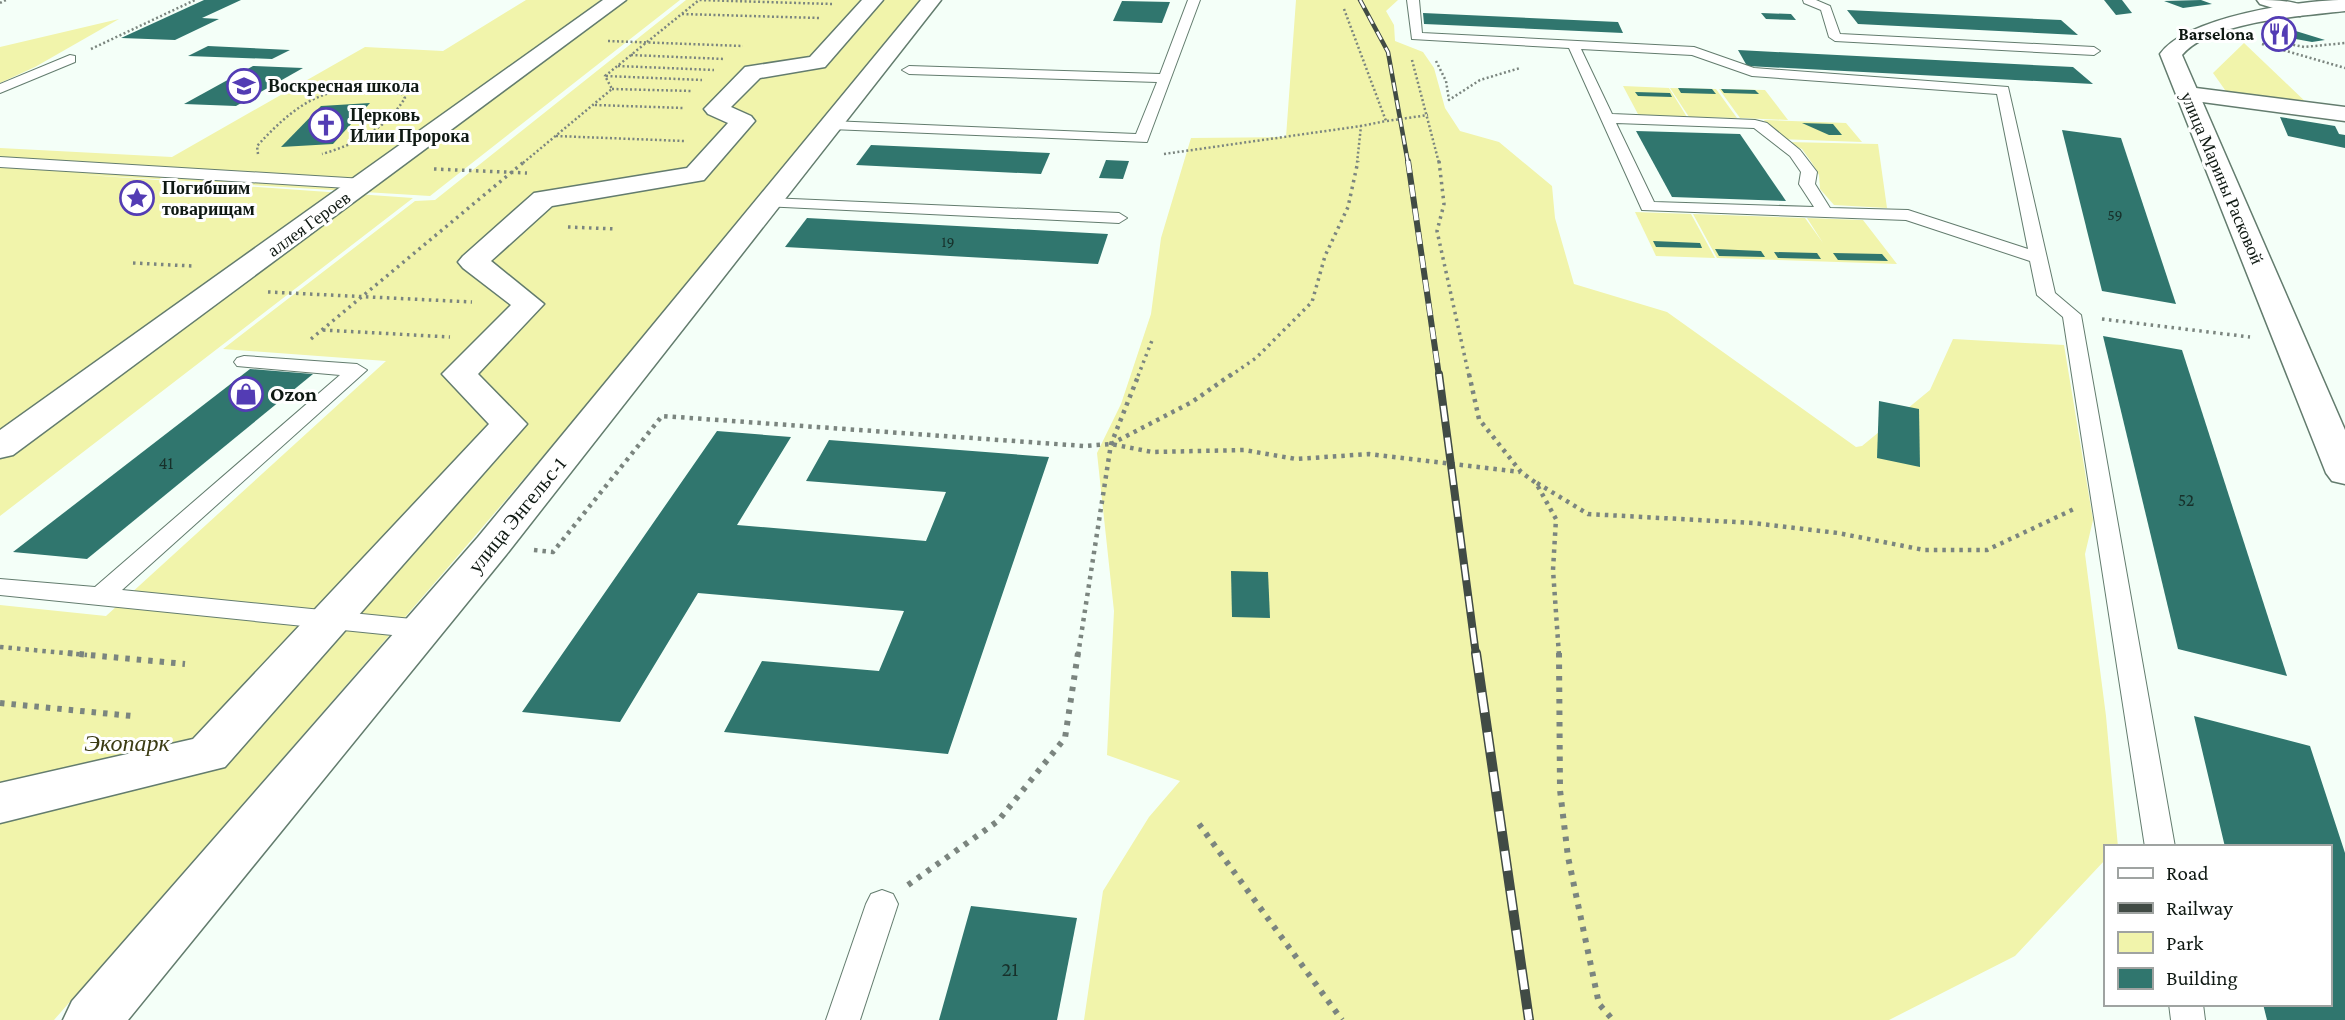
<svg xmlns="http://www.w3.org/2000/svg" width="2345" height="1020" font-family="'Crimson Pro',serif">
	<rect width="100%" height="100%" fill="#f4fff8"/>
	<g fill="#f1f4ab">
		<polygon points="526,0 680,0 430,196 73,174 413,198 0,516 0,148 172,157 365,47 443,51"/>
		<path d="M 686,0 L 920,0 C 642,349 348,684 54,1020 L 0,1020 L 0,605 L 106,616 L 386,361 L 223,349 L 415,201 L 435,200 Z"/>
		<polygon points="1296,0 1398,0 1386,11 1394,25 1395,41 1423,52 1434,68 1445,108 1460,131 1499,142 1552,186 1555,218 1574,284 1667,312 1856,447 1862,446 1930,390 1953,339 2064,345 2093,520 2085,554 2106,716 2118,847 2105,847 2105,860 2015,956 1889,1020 1084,1020 1103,891 1149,817 1180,781 1107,755 1114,611 1097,453 1121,404 1151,314 1161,238 1191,138 1286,137"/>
		<polygon points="119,19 35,67 0,83 0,47"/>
		<polygon points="2244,43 2311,107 2230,97 2213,73"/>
		<polygon points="1623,86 1669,88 1687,117 1639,116"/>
		<polygon points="1670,88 1716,89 1737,118 1689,117"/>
		<polygon points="1719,89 1765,90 1788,120 1740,118"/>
		<polygon points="1764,120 1846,123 1862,142 1777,139"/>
		<polygon points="1786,142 1878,144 1887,208 1834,205 1820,189 1819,175 1812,163 1802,149"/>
		<polygon points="1635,212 1691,214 1715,258 1656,256"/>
		<polygon points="1693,214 1805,218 1823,243 1807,218 1863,220 1897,264 1717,258"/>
	</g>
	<g fill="#30766e">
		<polygon points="204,0 241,0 202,18 219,19 175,40 121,38"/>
		<polygon points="2104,0 2122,0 2132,13 2116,15"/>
		<polygon points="2201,0 2212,4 2183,8 2164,1"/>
		<polygon points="1122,1 1170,2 1162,23 1113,21"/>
		<polygon points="1847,10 2061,20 2078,35 1858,24"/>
		<polygon points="1423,13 1618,22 1623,33 1424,24"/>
		<polygon points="1761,13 1791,14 1796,20 1766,19"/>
		<polygon points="2286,28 2325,40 2312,42 2262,33"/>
		<polygon points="208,46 250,48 290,50 272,59 188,56"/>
		<polygon points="1738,50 2073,67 2093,84 1747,66"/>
		<polygon points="253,66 303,68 236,106 184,104"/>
		<polygon points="1678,88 1712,89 1716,94 1681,93"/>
		<polygon points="1721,89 1755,90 1759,94 1724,93"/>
		<polygon points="1635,92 1670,93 1672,97 1638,96"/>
		<polygon points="370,103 333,144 281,147 321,106"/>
		<polygon points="2280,117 2335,126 2339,134 2345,135 2345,148 2288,136"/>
		<polygon points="1802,123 1833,124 1842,135 1829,135"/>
		<polygon points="2062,130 2121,138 2176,304 2102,291"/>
		<polygon points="1636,131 1740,134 1786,201 1672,197"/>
		<polygon points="871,145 1050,153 1041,174 856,165"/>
		<polygon points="1106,160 1129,161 1123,179 1099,178"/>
		<polygon points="807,218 1108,234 1098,264 785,247"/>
		<polygon points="1653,241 1700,243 1702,248 1656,247"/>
		<polygon points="1715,249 1761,251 1765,257 1719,256"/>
		<polygon points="1774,252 1817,253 1821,259 1778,258"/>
		<polygon points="1833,253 1882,254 1888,261 1838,260"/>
		<polygon points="2103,336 2182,350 2287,676 2178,649"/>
		<polygon points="250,369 313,374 87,559 13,552"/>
		<polygon points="1879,401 1919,409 1920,467 1877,458"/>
		<polygon points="717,431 791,437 737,525 926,541 946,492 806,481 829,440 1049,457 948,754 724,732 762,661 879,671 904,611 698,593 620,722 522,712"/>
		<polygon points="1231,571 1268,572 1270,618 1232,617"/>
		<polygon points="2194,716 2310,746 2345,853 2345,1020 2267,1020 2263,1004 2329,1004 2329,847 2225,847"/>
		<polygon points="971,906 1077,918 1057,1020 939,1020"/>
	</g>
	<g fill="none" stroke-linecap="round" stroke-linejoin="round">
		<g stroke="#637c6e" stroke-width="2">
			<g id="lane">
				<polygon points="1188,0 1200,0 1147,142 831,129 824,125 831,121 1136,134 1157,82 909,74 902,70 909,66 1160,74"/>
				<path d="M 1407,0 L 1419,0 L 1422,33 L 1694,47 L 1754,68 L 2008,87 L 2055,293 L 2081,315 L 2175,847 L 2145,847 L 2063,317 L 2037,295 L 2030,261 L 1906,220 L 1642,210 L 1569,48 L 1412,39 ZM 1581,49 L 1692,55 L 1752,76 L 1997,94 L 2028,249 L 1908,210 L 1830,208 L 1815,184 L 1817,172 L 1800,150 L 1767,123 L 1755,120 L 1612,114 ZM 1616,123 L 1754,128 L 1790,156 L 1801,172 L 1799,184 L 1814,207 L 1654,202 Z"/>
				<polygon points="1803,0 1816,0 1830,6 1840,34 2094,47 2100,51 2094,55 1835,41 1829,37 1821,10 1804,3"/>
				<polygon points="70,55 75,56 75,62 0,93 0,84"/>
				<polygon points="0,157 364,179 372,184 364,189 0,167"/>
				<polygon points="769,198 1119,213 1127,218 1119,223 763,206 763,200"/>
				<polygon points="244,356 357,364 367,370 122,590 422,620 431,623 435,629 431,635 422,638 0,595 0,579 95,587 340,375 237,366 234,362 237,358"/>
				<polygon points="882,890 893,894 898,904 860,1020 826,1020 866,904 871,894"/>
				<polygon points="2169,1004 2203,1004 2205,1020 2171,1020"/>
			</g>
		</g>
		<g stroke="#637c6e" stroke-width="3">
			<g id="street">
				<polygon points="603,0 626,0 13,455 0,458 0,430"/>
				<polygon points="862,0 883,0 825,67 760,78 731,107 751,116 755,121 704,180 552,206 491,261 544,304 478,374 527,424 225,767 0,823 0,783 193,739 489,424 442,374 511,305 463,268 458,262 463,256 534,193 687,168 728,123 708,114 704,109 745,67 810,57"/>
				<polygon points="921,0 941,0 506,555 128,1020 63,1020 72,1001 478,537"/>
				<path d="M 2257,0 C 2274,0 2298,0 2310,10 L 2300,16 L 2260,4 Z"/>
				<polygon points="2188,87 2345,107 2345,121 2180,99 2177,94"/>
			</g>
		</g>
		<g stroke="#637c6e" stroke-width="3">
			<path id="secondary" d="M 2345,0 L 2345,11 C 2303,16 2210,21 2182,55 L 2345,430 L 2345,484 L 2332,481 L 2326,473 L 2160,54 C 2186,17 2301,0 2345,0 Z"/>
		</g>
		<g stroke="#7b857f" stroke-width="2.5" stroke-dasharray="2 2.5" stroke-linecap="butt">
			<polyline points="0,3 6,0"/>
			<polyline points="1344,9 1386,121 1361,126 1357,163"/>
			<polyline points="682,14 819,18"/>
			<polyline points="608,41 743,46"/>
			<polyline points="2280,42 2304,47 2345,43"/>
			<polyline points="2262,44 2345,68"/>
			<polyline points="91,49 195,0"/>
			<polyline points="631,55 724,59"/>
			<polyline points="1412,60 1439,163"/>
			<polyline points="1436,61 1446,81 1449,100 1480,80 1520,68"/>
			<polyline points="618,66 714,70"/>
			<polyline points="606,76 702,80"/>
			<polyline points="612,89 692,91"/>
			<polyline points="595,105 684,108"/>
			<polyline points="1387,121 1428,115"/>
			<polyline points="556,136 684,141"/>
			<path d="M 258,154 L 257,146 C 303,96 333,80 402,94 L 405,98 C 386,129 356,144 322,154"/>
			<polyline points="1164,154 1361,126"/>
			<polyline points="523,163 612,89 605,76 699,0 832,4"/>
		</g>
		<g stroke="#7b857f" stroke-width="3.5" stroke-dasharray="2.5 4.5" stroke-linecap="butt">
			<polyline points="1439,161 1444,204 1437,231 1469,376"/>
			<polyline points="434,169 527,173"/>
			<polyline points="568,227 616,229"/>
			<polyline points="133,263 192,266"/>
			<polyline points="268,292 472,302"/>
			<polyline points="2102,319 2250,337"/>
			<polyline points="323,330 450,337"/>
			<polyline points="311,339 525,161"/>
			<polyline points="1138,376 1153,338"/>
			<polyline points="1230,376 1256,358 1312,302 1325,256 1348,207 1358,161"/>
		</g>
		<g stroke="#7b857f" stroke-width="4.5" stroke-dasharray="3.5 5" stroke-linecap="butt">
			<polyline points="1469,374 1479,419 1521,472 1536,483 1556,519 1553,570 1559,655"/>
			<polyline points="1111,444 1192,402 1232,374"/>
			<polyline points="1537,483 1588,514 1753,523 1838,533 1924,550 1987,550 2074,509"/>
			<polyline points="534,550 553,552 662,416 1084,446 1111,444 1152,452 1244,450 1296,459 1369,454 1520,472"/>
			<polyline points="0,647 87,655"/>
			<polyline points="1078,655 1111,444 1139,374"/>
		</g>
		<g stroke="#7b857f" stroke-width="6" stroke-dasharray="4.5 7" stroke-linecap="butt">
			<polyline points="68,653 185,664"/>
			<polyline points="1559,653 1560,790 1568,857 1599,1004 1613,1020"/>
			<polyline points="0,703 132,716"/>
			<polyline points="1199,824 1342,1020"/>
			<polyline points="908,885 998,821 1065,738 1078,653"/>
		</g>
		<use href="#lane" fill="#fff" fill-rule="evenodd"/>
		<use href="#street" fill="#fff" fill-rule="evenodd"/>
		<use href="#secondary" fill="#fff" fill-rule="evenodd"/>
		<g stroke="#414b45" stroke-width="4.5">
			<polyline id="rail-far3" points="1360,0 1388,52 1408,163"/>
		</g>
		<g stroke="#414b45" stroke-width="6">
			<polyline id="rail-far2" points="1408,161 1439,376"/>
		</g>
		<g stroke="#414b45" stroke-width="8">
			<polyline id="rail-far1" points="1439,374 1476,655"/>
		</g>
		<g stroke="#414b45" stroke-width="10">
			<polyline id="rail" points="1476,653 1529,1020"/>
		</g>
		<use href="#rail-far3" stroke="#fff" stroke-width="2.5" stroke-dasharray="9" stroke-linecap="butt"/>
		<use href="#rail-far2" stroke="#fff" stroke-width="4.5" stroke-dasharray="12" stroke-linecap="butt"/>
		<use href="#rail-far1" stroke="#fff" stroke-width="5" stroke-dasharray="16" stroke-linecap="butt"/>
		<use href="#rail" stroke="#fff" stroke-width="7" stroke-dasharray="20" stroke-linecap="butt"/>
	</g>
	<defs>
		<g id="restaurant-ring" transform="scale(1.75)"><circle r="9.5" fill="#fff" stroke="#533cb4" stroke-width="1.5"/><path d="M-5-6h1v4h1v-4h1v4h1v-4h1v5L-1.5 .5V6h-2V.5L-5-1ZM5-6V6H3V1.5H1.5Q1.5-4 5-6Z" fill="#533cb4"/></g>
		<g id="school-ring" transform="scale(1.75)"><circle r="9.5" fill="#fff" stroke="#533cb4" stroke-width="1.5"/><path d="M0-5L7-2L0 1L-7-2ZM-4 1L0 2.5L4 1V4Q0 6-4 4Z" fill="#533cb4"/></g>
		<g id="church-ring" transform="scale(1.75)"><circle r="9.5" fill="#fff" stroke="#533cb4" stroke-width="1.5"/><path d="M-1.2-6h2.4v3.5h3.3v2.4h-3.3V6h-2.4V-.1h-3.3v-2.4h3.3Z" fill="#533cb4"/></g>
		<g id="sight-ring" transform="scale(1.75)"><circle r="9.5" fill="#fff" stroke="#533cb4" stroke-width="1.5"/><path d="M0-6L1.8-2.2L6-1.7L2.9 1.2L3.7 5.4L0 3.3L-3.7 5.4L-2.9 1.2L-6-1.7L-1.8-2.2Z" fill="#533cb4"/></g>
		<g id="shop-ring" transform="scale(1.75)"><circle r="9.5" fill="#fff" stroke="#533cb4" stroke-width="1.5"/><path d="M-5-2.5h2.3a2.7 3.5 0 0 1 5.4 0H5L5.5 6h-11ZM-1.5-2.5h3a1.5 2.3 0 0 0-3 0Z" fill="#533cb4"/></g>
	</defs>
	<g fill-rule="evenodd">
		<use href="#restaurant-ring" x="2279" y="34"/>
		<use href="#school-ring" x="244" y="86"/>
		<use href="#church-ring" x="326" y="125"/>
		<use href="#sight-ring" x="137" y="198"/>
		<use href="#shop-ring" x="246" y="394"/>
	</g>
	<g text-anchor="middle" stroke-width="6" stroke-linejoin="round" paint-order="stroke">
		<g font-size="16" fill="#17302a">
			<text x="2115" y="220">59</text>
			<text x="948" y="247">19</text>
		</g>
		<g font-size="18" font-weight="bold" fill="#0f1913" stroke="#fff" text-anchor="start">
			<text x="2254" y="40" text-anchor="end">Barselona</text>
			<text x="268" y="92">Воскресная школа</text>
			<text x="350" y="121">Церковь<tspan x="350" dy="21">Илии Пророка</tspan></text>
			<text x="162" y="194">Погибшим<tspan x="162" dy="21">товарищам</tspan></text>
		</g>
		<g font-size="18" fill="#0f1913" stroke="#fff">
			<text transform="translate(2222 178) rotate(67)" y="6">улица Марины Расковой</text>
			<text transform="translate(309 224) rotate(-36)" y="6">аллея Героев</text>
		</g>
		<g font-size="18" fill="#17302a">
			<text x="166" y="469">41</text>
			<text x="2186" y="506">52</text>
		</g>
		<g font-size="21" font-weight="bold" fill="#0f1913" stroke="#fff" text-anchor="start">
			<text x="270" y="401">Ozon</text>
		</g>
		<g font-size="21" fill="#0f1913" stroke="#fff">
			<text transform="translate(517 515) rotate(-51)" y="7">улица Энгельс-1</text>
		</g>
		<g font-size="21" fill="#17302a">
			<text x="1010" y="976">21</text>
		</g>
		<g font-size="24" font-style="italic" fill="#3b3b13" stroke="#fff">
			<text x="127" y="751">Экопарк</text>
		</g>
	</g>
	<rect x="2104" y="845" width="228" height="161" fill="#ffffff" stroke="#9fa3a1" stroke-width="2"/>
	<rect x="2118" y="868" width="35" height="10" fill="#ffffff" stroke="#9fa3a1" stroke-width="2"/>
	<text x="2166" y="880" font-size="21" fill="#0f1913">Road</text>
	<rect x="2118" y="903" width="35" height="10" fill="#414b45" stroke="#9fa3a1" stroke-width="2"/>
	<text x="2166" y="915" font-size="21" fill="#0f1913">Railway</text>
	<rect x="2118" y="932" width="35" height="21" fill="#f1f4ab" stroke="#9fa3a1" stroke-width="2"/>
	<text x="2166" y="950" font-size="21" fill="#0f1913">Park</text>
	<rect x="2118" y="968" width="35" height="21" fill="#30766e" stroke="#9fa3a1" stroke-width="2"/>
	<text x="2166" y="985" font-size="21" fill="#0f1913">Building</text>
</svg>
